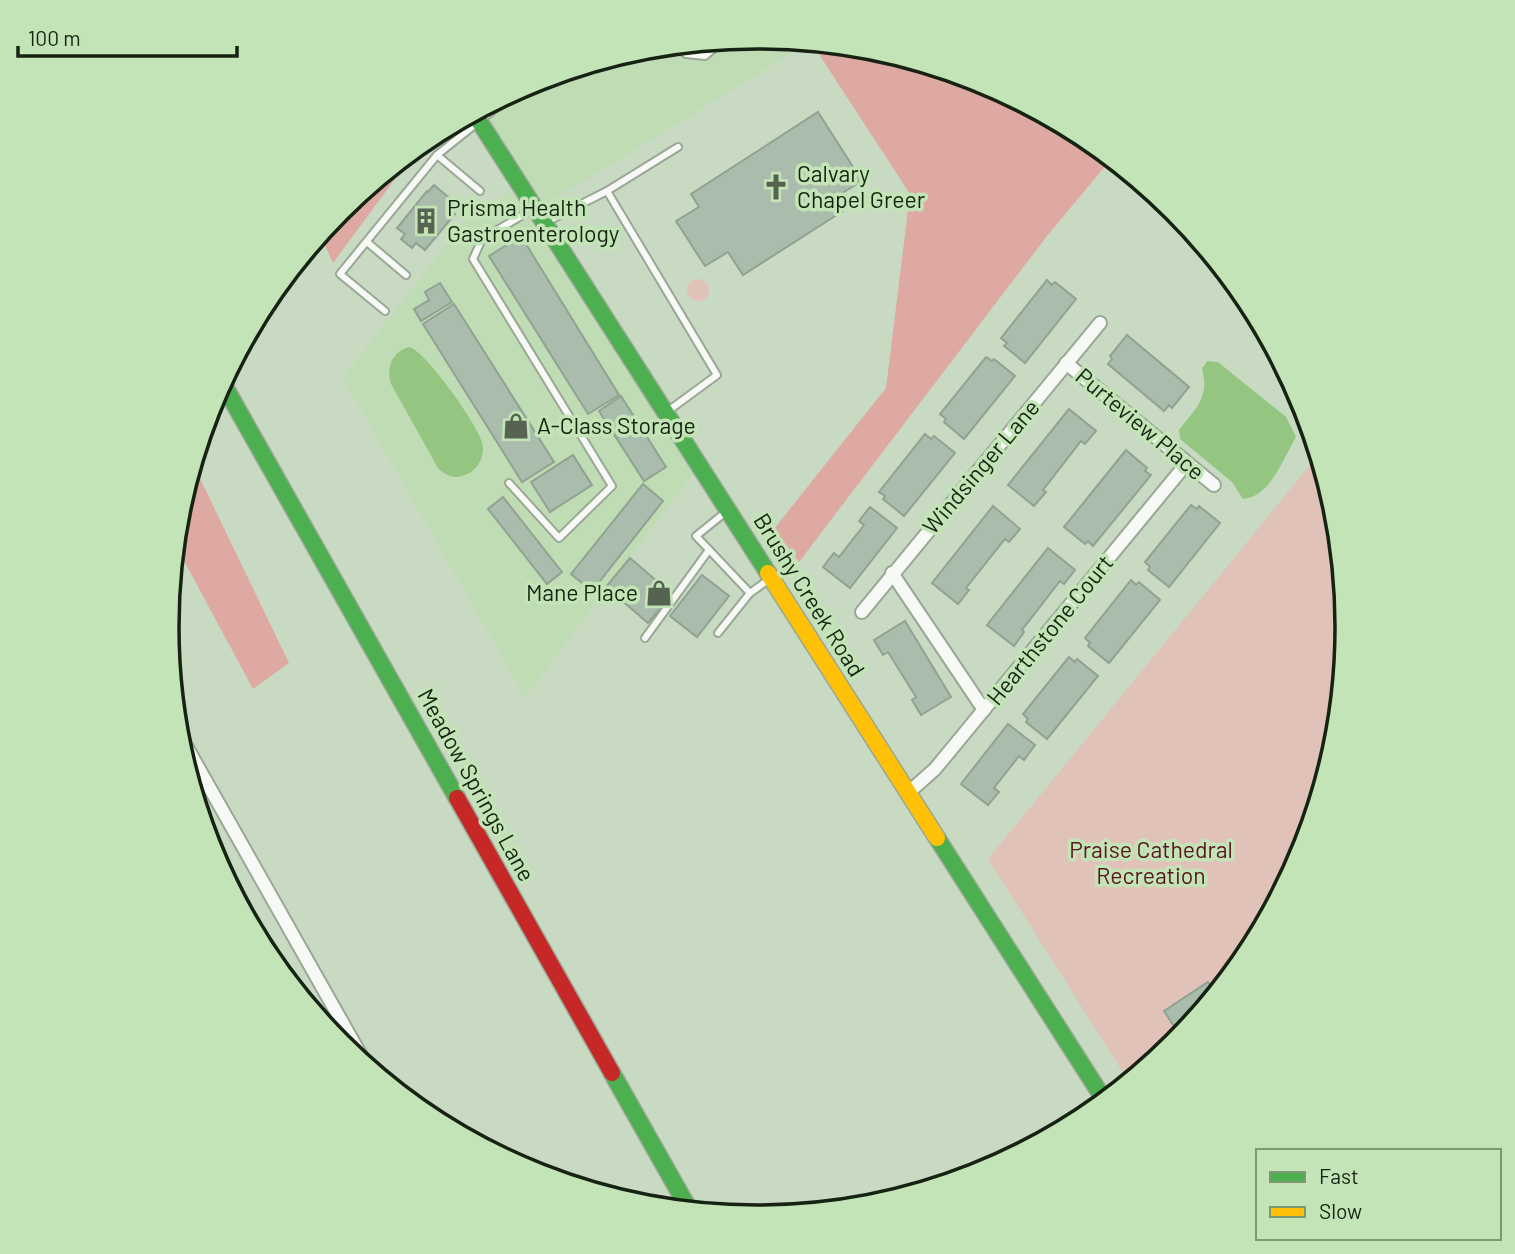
<svg xmlns="http://www.w3.org/2000/svg" width="1515" height="1254" font-family="Barlow,sans-serif">
	<rect width="100%" height="100%" fill="#c8dac2"/>
	<g fill="#bfdcb5">
		<polygon points="758,37 810,42 545,205 482,108 532,82 643,48"/>
		<polygon points="511,191 693,473 525,697 343,378 462,224"/>
	</g>
	<g fill="#e1c2b9">
		<circle cx="698" cy="290" r="11"/>
		<polygon points="1319,454 1336,512 1348,627 1336,743 1303,853 1248,955 1175,1045 1129,1082 988,859"/>
	</g>
	<g fill="#dea9a2">
		<path d="M 811,42 C 832,44 855,44 875,49 C 959,69 1045,103 1112,158 L 1047,236 L 799,562 L 774,529 L 886,388 L 910,194 Z"/>
		<polygon points="423,141 333,263 320,234 340,209"/>
		<polygon points="193,464 289,663 253,689 175,544 179,511"/>
	</g>
	<g fill="#95c681">
		<path d="M 409,347 C 425,350 477,424 482,442 C 486,457 477,472 462,476 C 453,479 445,475 438,468 L 391,384 C 386,367 392,352 409,347 Z"/>
		<path d="M 1207,361 L 1218,362 L 1286,417 L 1296,437 C 1283,459 1270,497 1243,499 L 1232,482 L 1180,439 L 1179,430 C 1196,408 1210,397 1202,369 Z"/>
	</g>
	<g fill="#aabcab" stroke="#90a292" stroke-width="2">
		<polygon points="818,112 862,181 834,198 843,211 743,275 728,252 705,266 676,221 699,207 691,194"/>
		<polygon points="434,185 458,205 452,212 455,214 425,250 416,243 412,248 401,239 405,234 397,228 427,191 428,192"/>
		<polygon points="521,236 619,395 588,414 489,256"/>
		<polygon points="1047,280 1052,285 1055,282 1076,299 1025,363 1004,346 1007,343 1001,338"/>
		<polygon points="440,283 452,302 421,321 414,309 429,300 425,292"/>
		<polygon points="454,304 554,462 522,482 423,324"/>
		<polygon points="1127,335 1189,387 1172,408 1169,405 1164,411 1108,364 1112,359 1110,356"/>
		<polygon points="986,357 992,361 994,359 1015,376 964,439 944,422 946,419 940,414"/>
		<polygon points="621,396 666,467 644,481 599,411"/>
		<polygon points="1069,409 1096,431 1085,444 1081,441 1043,490 1046,492 1034,506 1008,485"/>
		<polygon points="925,434 931,439 934,436 955,453 904,516 883,499 885,496 879,492"/>
		<polygon points="1126,450 1147,468 1145,471 1151,475 1093,546 1088,541 1085,544 1064,527"/>
		<polygon points="573,455 592,485 550,512 531,482"/>
		<polygon points="643,484 663,501 592,591 571,574"/>
		<polygon points="503,497 562,572 547,584 488,509"/>
		<polygon points="1191,505 1197,509 1199,506 1220,523 1169,587 1148,570 1150,567 1145,562"/>
		<polygon points="993,506 1020,529 1009,542 1005,539 966,588 969,590 958,604 932,583"/>
		<polygon points="870,507 897,528 850,588 823,567 834,553 839,557 864,525 859,521"/>
		<polygon points="1048,548 1075,570 1064,584 1060,581 1022,630 1024,632 1014,646 987,625"/>
		<polygon points="630,558 672,594 648,623 606,587"/>
		<polygon points="702,575 729,596 697,637 670,616"/>
		<polygon points="1131,580 1136,585 1139,582 1160,600 1109,663 1088,646 1090,643 1085,638"/>
		<polygon points="905,621 951,697 921,715 912,700 916,697 888,652 883,655 874,640"/>
		<polygon points="1069,657 1075,662 1077,659 1098,676 1047,739 1026,722 1028,719 1023,714"/>
		<polygon points="1008,724 1035,745 1024,760 1019,756 994,788 999,792 988,805 961,784"/>
		<polygon points="1208,982 1216,994 1181,1037 1164,1011"/>
	</g>
	<g fill="none" stroke-linecap="round" stroke-linejoin="round">
		<g stroke="#9aa795" stroke-width="10">
			<g id="lane">
				<polyline points="672,45 686,54 705,56 724,40"/>
				<polyline points="437,155 480,191"/>
				<polyline points="607,191 717,375 668,411"/>
				<polyline points="546,222 607,191 678,147"/>
				<polyline points="367,242 406,275"/>
				<polyline points="385,311 340,274 437,155 521,88 546,77"/>
				<polyline points="509,483 559,538 612,486 473,259 482,239 533,209"/>
				<polyline points="727,511 696,536 750,593 771,578"/>
				<polyline points="718,633 750,593"/>
				<polyline points="645,638 709,550"/>
			</g>
		</g>
		<g stroke="#9aa795" stroke-width="16">
			<g id="street">
				<polyline points="1066,363 1214,485"/>
				<polyline points="892,573 984,710"/>
				<polyline points="862,612 1100,323"/>
				<polyline points="177,730 368,1068"/>
				<polyline points="908,793 935,769 1187,463"/>
			</g>
		</g>
		<g stroke="#9aa795" stroke-width="19">
			<g id="fast">
				<polyline points="474,113 768,573"/>
				<polyline points="222,382 457,798"/>
				<polyline points="937,838 1105,1101"/>
				<polyline points="612,1073 690,1211"/>
			</g>
		</g>
		<g stroke="#9aa795" stroke-width="19">
			<polyline id="slow" points="768,573 937,838"/>
		</g>
		<g stroke="#9aa795" stroke-width="19">
			<polyline id="jam" points="457,798 612,1073"/>
		</g>
		<use href="#lane" stroke="#f7f9f6" stroke-width="6"/>
		<use href="#street" stroke="#f7f9f6" stroke-width="12"/>
		<use href="#fast" stroke="#4caf50" stroke-width="16"/>
		<use href="#slow" stroke="#ffc107" stroke-width="16"/>
		<use href="#jam" stroke="#c62828" stroke-width="16"/>
	</g>
	<defs>
		<g id="church-bare" transform="scale(2.1)"><path d="M-1.2-6h2.4v3.5h3.3v2.4h-3.3V6h-2.4V-.1h-3.3v-2.4h3.3Z" fill="#556350" stroke="#c3e4b7" stroke-width="2.5" paint-order="stroke"/></g>
		<g id="building-bare" transform="scale(2.1)"><path d="M-4-6H4V6H1V3H-1V6H-4ZM-2.5-4.3h1.7v1.8h-1.7ZM.8-4.3h1.7v1.8H.8ZM-2.5-1h1.7V.8h-1.7ZM.8-1h1.7V.8H.8Z" fill="#556350" stroke="#c3e4b7" stroke-width="2.5" paint-order="stroke"/></g>
		<g id="shop-bare" transform="scale(2.1)"><path d="M-5-2.5h2.3a2.7 3.5 0 0 1 5.4 0H5L5.5 6h-11ZM-1.5-2.5h3a1.5 2.3 0 0 0-3 0Z" fill="#556350" stroke="#c3e4b7" stroke-width="2.5" paint-order="stroke"/></g>
	</defs>
	<g fill-rule="evenodd">
		<use href="#church-bare" x="776" y="187"/>
		<use href="#building-bare" x="426" y="221"/>
		<use href="#shop-bare" x="516" y="426"/>
		<use href="#shop-bare" x="659" y="593"/>
	</g>
	<g text-anchor="middle" stroke-width="7" stroke-linejoin="round" paint-order="stroke">
		<g font-size="23" fill="#172312" stroke="#c3e4b7" text-anchor="start">
			<text x="797" y="182">Calvary<tspan x="797" dy="26">Chapel Greer</tspan></text>
			<text x="447" y="216">Prisma Health<tspan x="447" dy="26">Gastroenterology</tspan></text>
			<text x="537" y="434">A-Class Storage</text>
			<text x="638" y="601" text-anchor="end">Mane Place</text>
		</g>
		<g font-size="23" fill="#172312" stroke="#c3e4b7">
			<text transform="translate(1140 424) rotate(40)" y="8">Purteview Place</text>
			<text transform="translate(981 467) rotate(-50)" y="8">Windsinger Lane</text>
			<text transform="translate(809 595) rotate(58)" y="8">Brushy Creek Road</text>
			<text transform="translate(1050 630) rotate(-51)" y="8">Hearthstone Court</text>
			<text transform="translate(476 785) rotate(61)" y="8">Meadow Springs Lane</text>
		</g>
		<g font-size="23" fill="#5a141e" stroke="#c3e4b7">
			<text x="1151" y="858">Praise Cathedral<tspan x="1151" dy="26">Recreation</tspan></text>
		</g>
	</g>
	<path d="M0 0H1515V1254H0ZM179 627a578 578 0 1 1 1156 0a578 578 0 1 1-1156 0Z" fill="#c3e4b7" fill-rule="evenodd"/>
	<path fill="none" stroke="#172312" stroke-width="3.5" d="M179 627a578 578 0 1 1 1156 0a578 578 0 1 1-1156 0Z"/>
	<rect x="1256" y="1149" width="245" height="91" fill="#c3e4b7" stroke="#7e9775" stroke-width="2"/>
	<rect x="1270" y="1172" width="35" height="10" fill="#4caf50" stroke="#7e9775" stroke-width="2"/>
	<text x="1319" y="1184" font-size="21" fill="#172312">Fast</text>
	<rect x="1270" y="1207" width="35" height="10" fill="#ffc107" stroke="#7e9775" stroke-width="2"/>
	<text x="1319" y="1219" font-size="21" fill="#172312">Slow</text>
	<path d="M18 46v10h219v-10" fill="none" stroke="#172312" stroke-width="3.5"/>
	<text x="28" y="46" font-size="21" fill="#172312" stroke="#c3e4b7" stroke-width="5" paint-order="stroke">100 m</text>
</svg>
